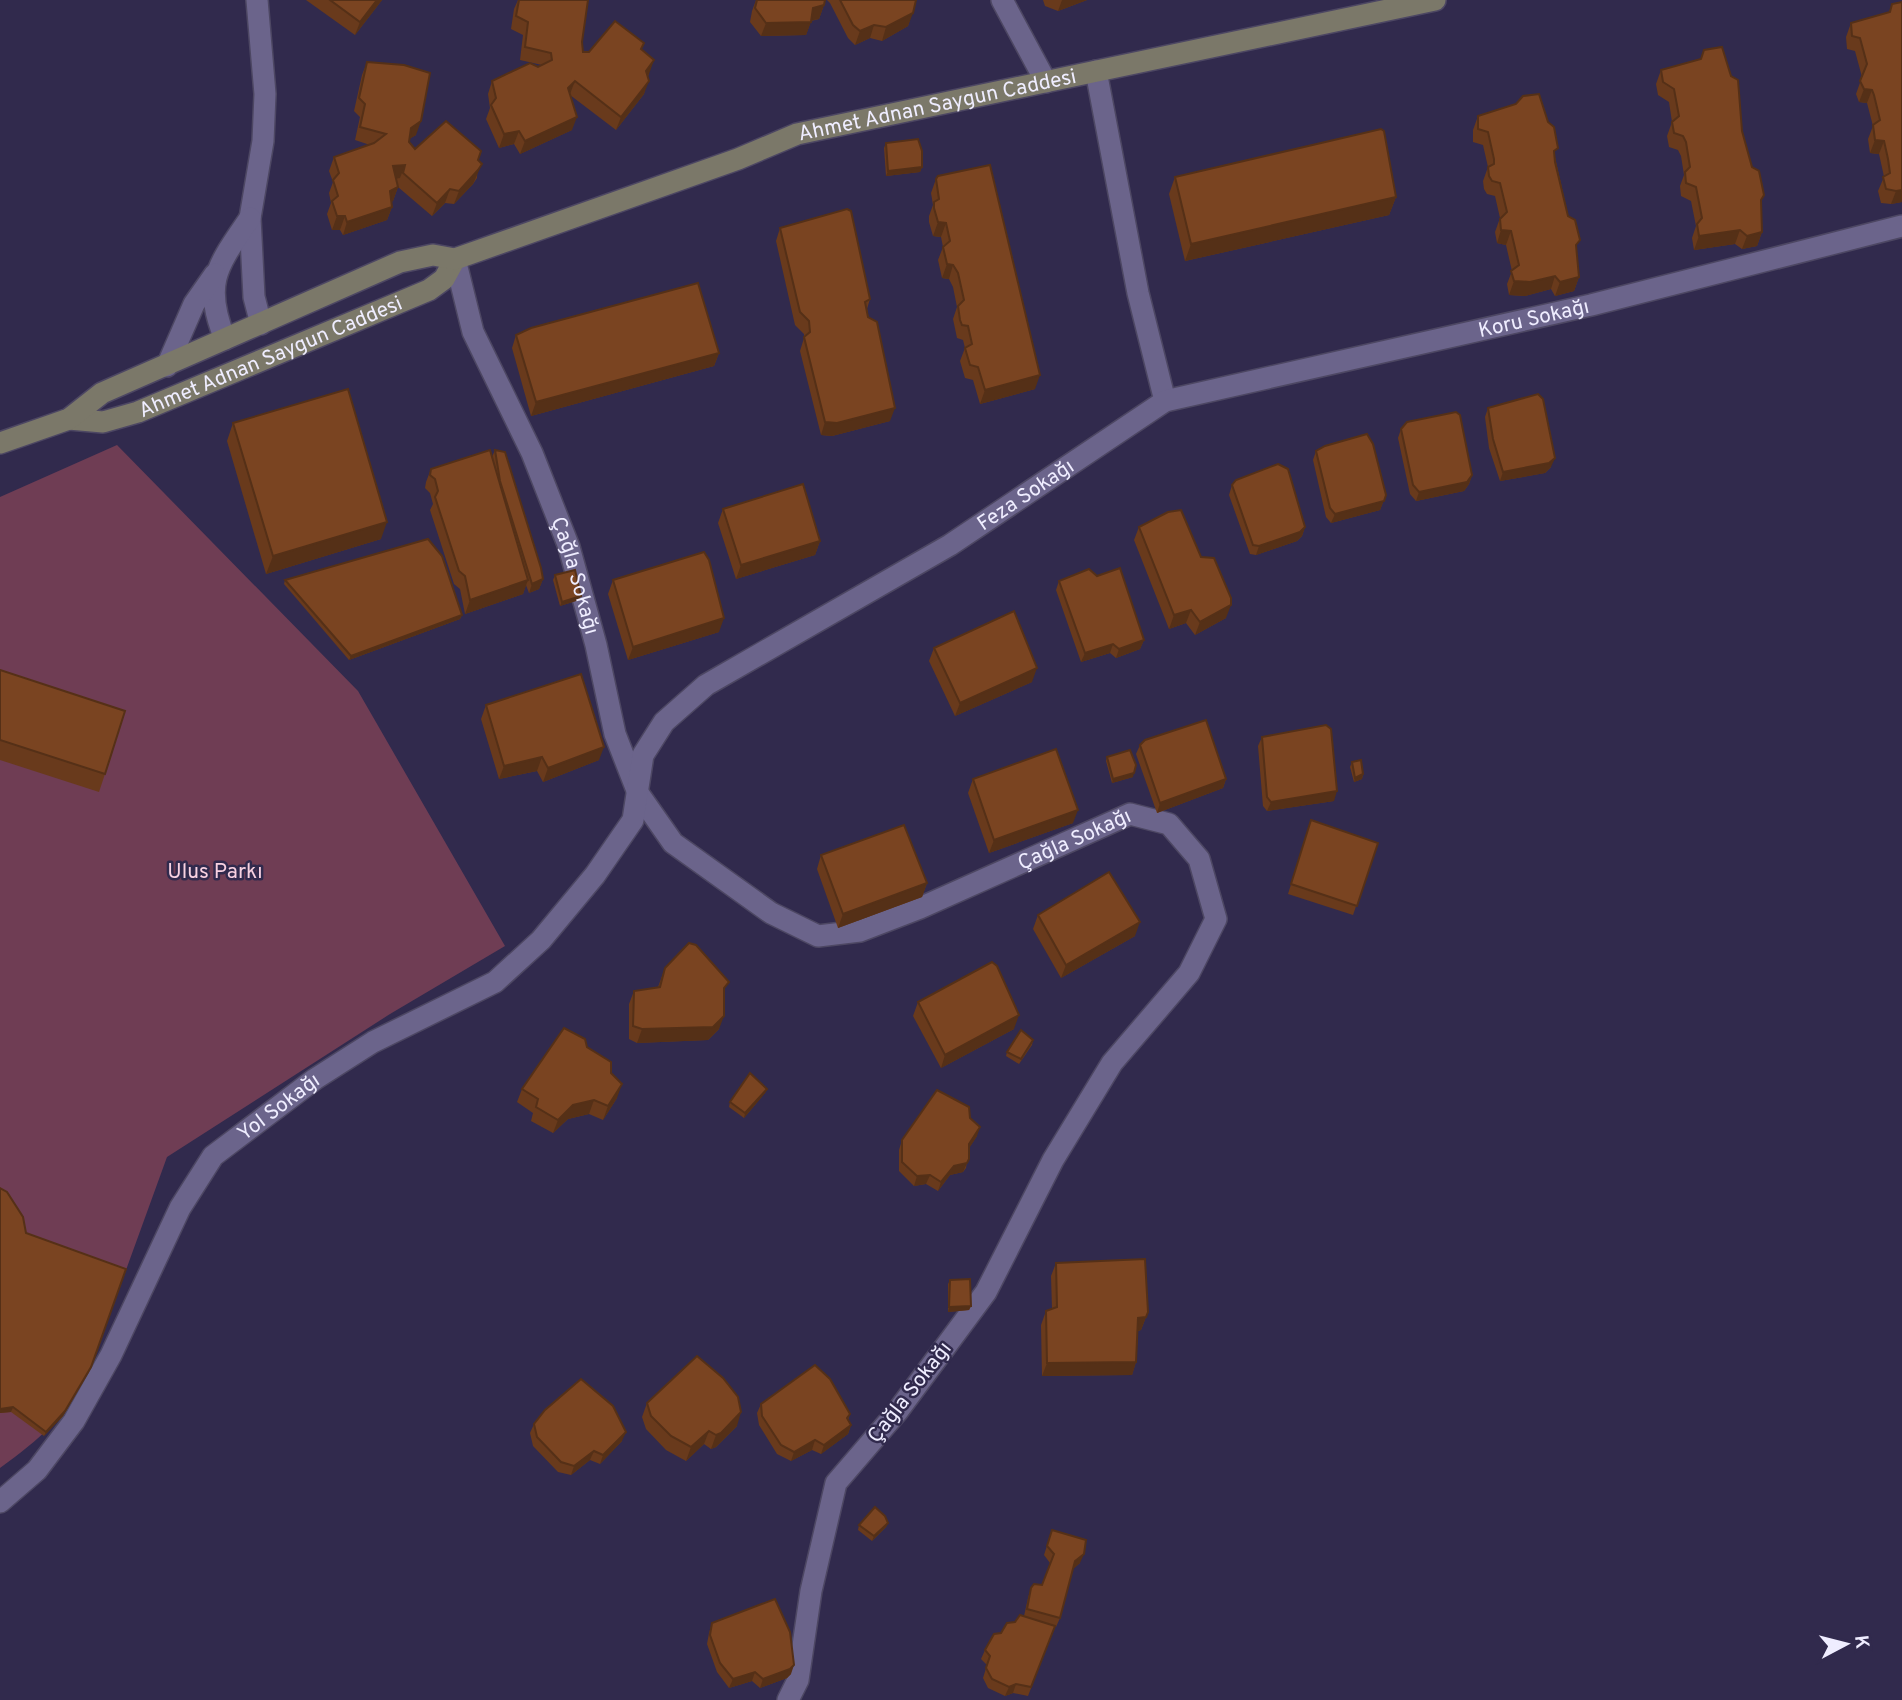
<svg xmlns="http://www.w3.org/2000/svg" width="1902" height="1700" font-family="Overpass,sans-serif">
	<rect width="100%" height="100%" fill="#312a4d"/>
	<path fill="#6f3d54" d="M 117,445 L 358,691 L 505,946 L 390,1014 L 167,1157 L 89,1372 C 65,1418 41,1438 0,1468 L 0,497 Z"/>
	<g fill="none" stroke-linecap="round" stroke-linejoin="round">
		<g stroke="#4d4763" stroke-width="24">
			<g id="minor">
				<polyline points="1002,0 1046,82"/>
				<polyline points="1096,71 1138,293 1165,401"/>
				<path id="s1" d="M 455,259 L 473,332 L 532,453 L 569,547 L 596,645 L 615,734 L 638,793 L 673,843 L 771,913 L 818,936 L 860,931 L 920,908 L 1130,814 L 1169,824 L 1199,859 L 1216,919 L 1189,973 L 1112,1063 L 1053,1160 L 986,1292 L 897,1412 L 836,1483 L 811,1591 L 798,1680 L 788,1700"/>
				<path id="s2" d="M 0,1502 L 37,1470 L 74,1421 L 111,1355 L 180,1208 L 213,1156 L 315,1079 L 373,1042 L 495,982 L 541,940 L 595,875 L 633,820 L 643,755 L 664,722 L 706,685 L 950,545 L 1165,401 L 1591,305 L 1902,226"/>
			</g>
		</g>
		<g stroke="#4d4763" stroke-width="24">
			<g id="tertiary">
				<polyline points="257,0 265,94 263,141 250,218 254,297 261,324"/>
				<path d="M 225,339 C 202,282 218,265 250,218"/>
				<polyline points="167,366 194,304 215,274"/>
			</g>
		</g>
		<g stroke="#4d4763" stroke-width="24">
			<g id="secondary">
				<path id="s3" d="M 69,419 L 103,422 L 138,412 L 429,290 L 444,279 L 455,259"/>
				<path id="s4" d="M 0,443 L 69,419 L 102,393 L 400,262 L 433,255 L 455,259 L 738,159 L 797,134 L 1435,0"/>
			</g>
		</g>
		<use href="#minor" stroke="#6b648b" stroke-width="21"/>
		<use href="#tertiary" stroke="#6b648b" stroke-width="21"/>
		<use href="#secondary" stroke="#7b7869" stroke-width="21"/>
	</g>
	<g fill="#693a1c">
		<polygon points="306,0 382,0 355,35"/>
		<polygon points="518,0 588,0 582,42 583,52 641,49 649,74 648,76 644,94 616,130 570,95 572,130 520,154 514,144 499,148 486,119 490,108 488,94 492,81 542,65 520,60 523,35 511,29 514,9"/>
		<polygon points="756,0 824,5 819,19 811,21 806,35 761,36 750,22 752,11"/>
		<polygon points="827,0 916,0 908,26 882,41 870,38 855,45 848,38 830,3"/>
		<polygon points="1043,0 1087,0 1058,11 1045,6"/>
		<polygon points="1902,2 1902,202 1891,204 1881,203 1878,191 1884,177 1883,172 1879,154 1870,153 1868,139 1873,126 1867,103 1859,102 1856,94 1862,77 1855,51 1847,49 1846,37 1851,23 1889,12 1892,4"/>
		<polygon points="367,62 416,135 409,139 409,142 415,149 478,160 477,178 473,184 454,204 445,203 432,216 398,187 393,201 391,202 392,207 387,220 343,235 340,230 332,230 327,214 331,203 329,193 333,182 329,171 334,157 370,145 355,140 360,117 354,111 362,75"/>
		<polygon points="1661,70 1742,131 1761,205 1762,232 1757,246 1742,249 1735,244 1694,250 1692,238 1696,226 1691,201 1681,196 1680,186 1684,175 1681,156 1678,150 1669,147 1667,136 1672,122 1669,102 1658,95 1656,84"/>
		<polygon points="1478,116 1555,157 1576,251 1579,277 1574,291 1555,296 1551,289 1525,296 1509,295 1507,284 1512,271 1506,245 1497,243 1495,232 1500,218 1495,196 1487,194 1484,189 1483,181 1488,167 1483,145 1473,142 1473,130"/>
		<polygon points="886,143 922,167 920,172 886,176 884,148"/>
		<polygon points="1175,177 1396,197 1389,215 1185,261 1169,194"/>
		<polygon points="936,179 1035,389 980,404 973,380 965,378 960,361 965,348 963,340 957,338 953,319 957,307 953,287 949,279 942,278 938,260 943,247 941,237 933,236 929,222 929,216 933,205 931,193"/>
		<polygon points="780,228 870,299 867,309 890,421 832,436 821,435 800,351 804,338 804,334 795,325 776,241"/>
		<polygon points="516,335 719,353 714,366 531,416 512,348"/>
		<polygon points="1488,408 1551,467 1545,473 1500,481 1489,448 1485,417"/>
		<polygon points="233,423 381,539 266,574 227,441"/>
		<polygon points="1401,429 1472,475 1469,484 1464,491 1416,501 1410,494 1398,438"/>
		<polygon points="495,450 543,579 539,589 529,593 526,585 523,594 465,614 460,589 454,584 430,510 433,504 430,493 425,488 426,482 431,469 492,457"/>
		<polygon points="1316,451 1386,495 1380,510 1331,523 1326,517 1313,460"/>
		<polygon points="1232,485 1305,527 1302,536 1297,541 1256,555 1250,554 1229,495"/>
		<polygon points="723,509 820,541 815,555 736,579 718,523"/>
		<polygon points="1139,527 1226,618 1195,635 1186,623 1169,629 1134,540"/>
		<polygon points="555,575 579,600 560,606 553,580"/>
		<polygon points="285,580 462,615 460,619 349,660 284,584"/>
		<polygon points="613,580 719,632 628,660 608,594"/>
		<polygon points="1059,581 1144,640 1140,649 1116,658 1110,653 1081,662 1056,590"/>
		<polygon points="934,648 1032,682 955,716 929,661"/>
		<polygon points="0,670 105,774 99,792 0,760"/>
		<polygon points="486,705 599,760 543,782 537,771 499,779 481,719"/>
		<polygon points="1262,737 1334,801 1267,811 1263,806 1258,746"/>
		<polygon points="1140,745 1226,779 1223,788 1157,813 1136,754"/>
		<polygon points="1107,757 1133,777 1112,783 1106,761"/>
		<polygon points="1352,762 1363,774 1362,779 1354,782 1350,767"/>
		<polygon points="973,779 1073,823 989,853 968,793"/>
		<polygon points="1311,820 1378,843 1353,915 1288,894"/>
		<polygon points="821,855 927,883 922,897 838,928 817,869"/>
		<polygon points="1038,915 1135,936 1061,978 1033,929"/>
		<polygon points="665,968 724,995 719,1029 708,1040 637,1043 629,1039 629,1004 634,991 658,987"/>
		<polygon points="918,1002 1014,1029 941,1068 913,1016"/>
		<polygon points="1033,1040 1032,1045 1019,1064 1006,1056 1007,1052"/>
		<polygon points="587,1047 611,1073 617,1098 603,1120 589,1114 568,1119 553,1133 531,1121 533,1113 517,1102 522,1089"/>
		<polygon points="767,1089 765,1093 744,1118 729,1107 730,1102"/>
		<polygon points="970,1118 977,1136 969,1148 966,1168 963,1172 950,1175 938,1191 926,1184 914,1186 899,1171 899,1150 902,1140"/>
		<polygon points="0,1188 26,1233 89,1372 63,1416 44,1436 11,1412 0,1413"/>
		<polygon points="1056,1263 1148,1312 1141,1330 1138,1331 1136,1362 1132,1375 1042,1376 1041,1325 1046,1311 1052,1309 1051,1276"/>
		<polygon points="950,1280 971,1306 969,1310 948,1312 948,1284"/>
		<polygon points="647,1403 737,1426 716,1447 711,1449 704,1444 686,1461 666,1450 646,1429 642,1417"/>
		<polygon points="761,1404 850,1414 848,1420 851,1425 848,1434 821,1454 812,1450 791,1461 777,1454 759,1425 757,1413"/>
		<polygon points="534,1424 622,1441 600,1464 590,1460 571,1475 558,1472 533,1446 530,1433"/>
		<polygon points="888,1523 886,1527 872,1541 858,1530 859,1525"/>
		<polygon points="1052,1530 1080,1563 1073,1569 1060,1618 1056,1627 1055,1626 1028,1696 1013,1693 1005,1696 988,1688 983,1678 987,1665 981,1659 985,1650 1001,1633 1015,1622 1024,1616 1028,1598 1031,1588 1042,1585 1050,1563 1044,1555"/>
		<polygon points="712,1623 791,1674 787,1678 760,1688 752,1681 729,1688 717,1672 707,1644 709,1633"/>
	</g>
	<g fill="#553017">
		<polygon points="377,0 382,0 355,35 360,22"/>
		<polygon points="1062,0 1087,0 1058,11"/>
		<polygon points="824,5 819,19 808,21 813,8"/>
		<polygon points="913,13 908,26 882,41 886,27"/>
		<polygon points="811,22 806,35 761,36 766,23"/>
		<polygon points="874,25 870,38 855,45 860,31"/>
		<polygon points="654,60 649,74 641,85 646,71"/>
		<polygon points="575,81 570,94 568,88"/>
		<polygon points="649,81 644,94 616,130 621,117"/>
		<polygon points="1864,89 1872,90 1867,103 1859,102"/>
		<polygon points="577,117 572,130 520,154 525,141"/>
		<polygon points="421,121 416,135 406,141 411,128"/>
		<polygon points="519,131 514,144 499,148 504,134"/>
		<polygon points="1875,140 1884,141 1879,154 1870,153"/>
		<polygon points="482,164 473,184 454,204 459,191"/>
		<polygon points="405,165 400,178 389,180 393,166"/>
		<polygon points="922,167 920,172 886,176 888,171"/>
		<polygon points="398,187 393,201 386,205 390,191"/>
		<polygon points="450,189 445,203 432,216 437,203"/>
		<polygon points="1902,190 1902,202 1891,204 1896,191"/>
		<polygon points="1396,197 1389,215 1185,261 1191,244"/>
		<polygon points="392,207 387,220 343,235 347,222"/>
		<polygon points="337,216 345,216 340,230 332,230"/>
		<polygon points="938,222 946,223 941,237 933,236"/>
		<polygon points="1501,230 1511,231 1506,245 1497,243"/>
		<polygon points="1740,230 1735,244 1694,250 1699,236"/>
		<polygon points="1762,232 1757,246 1742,249 1747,236"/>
		<polygon points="947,264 953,265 949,279 942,278"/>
		<polygon points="1555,276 1551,289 1525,296 1509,295 1514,281"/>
		<polygon points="1579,277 1574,291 1555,296 1560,282"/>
		<polygon points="719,353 714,366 531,416 536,402"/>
		<polygon points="1040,375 1035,389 980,404 985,390"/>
		<polygon points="895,408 890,421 832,436 821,435 825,422"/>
		<polygon points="1555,458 1551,467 1545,473 1500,481 1503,472"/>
		<polygon points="1472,475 1469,484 1464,491 1416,501 1419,492"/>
		<polygon points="1386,495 1380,510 1331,523 1335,514"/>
		<polygon points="387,522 381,539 266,574 273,556"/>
		<polygon points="1305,527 1302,536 1297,541 1256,555 1259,546"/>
		<polygon points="820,541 815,555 736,579 741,565"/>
		<polygon points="543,579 539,589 529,593 532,584"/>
		<polygon points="528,580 523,594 465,614 470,600"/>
		<polygon points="581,596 579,600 560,606 562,602"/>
		<polygon points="1231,605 1226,618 1195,635 1200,622"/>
		<polygon points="1191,610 1186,623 1169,629 1174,615"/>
		<polygon points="462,615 460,619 349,660 351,656"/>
		<polygon points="724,618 719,632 628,660 633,647"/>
		<polygon points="1144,640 1140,649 1116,658 1119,649"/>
		<polygon points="1113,644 1110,653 1081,662 1085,653"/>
		<polygon points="1037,668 1032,682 955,716 960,703"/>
		<polygon points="604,747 599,760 543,782 548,768"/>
		<polygon points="542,757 537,771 499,779 504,766"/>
		<polygon points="1134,773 1133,777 1112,783 1113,779"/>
		<polygon points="1363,774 1362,779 1354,782 1355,778"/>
		<polygon points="1226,779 1223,788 1157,813 1160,803"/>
		<polygon points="1337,791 1334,801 1267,811 1271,802"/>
		<polygon points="1078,810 1073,823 989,853 994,840"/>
		<polygon points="927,883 922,897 838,928 843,914"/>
		<polygon points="1140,922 1135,936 1061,978 1066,965"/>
		<polygon points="1019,1015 1014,1029 941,1068 945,1055"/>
		<polygon points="724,1016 719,1029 708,1040 637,1043 642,1029"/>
		<polygon points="622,1084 617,1098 603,1120 608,1106"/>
		<polygon points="767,1089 765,1093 744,1118 745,1113"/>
		<polygon points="594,1100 589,1114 568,1119 553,1133 558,1120 573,1105"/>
		<polygon points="980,1127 977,1136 966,1153 969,1144"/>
		<polygon points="969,1159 963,1172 950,1175 938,1191 941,1182 954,1166"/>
		<polygon points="930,1175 926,1184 914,1186 917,1176"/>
		<polygon points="971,1306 969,1310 948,1312 949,1307"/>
		<polygon points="1146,1317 1141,1330 1133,1332 1138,1318"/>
		<polygon points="1136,1362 1132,1375 1042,1376 1047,1363"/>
		<polygon points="91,1367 63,1416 44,1436 46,1432"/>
		<polygon points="13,1407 11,1412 0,1413 0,1409"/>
		<polygon points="741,1412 737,1426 716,1447 711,1449 716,1435"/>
		<polygon points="851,1425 848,1434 821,1454 824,1445"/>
		<polygon points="709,1431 704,1444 686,1461 691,1447"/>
		<polygon points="626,1432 622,1441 600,1464 603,1455"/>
		<polygon points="815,1440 812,1450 791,1461 794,1452"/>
		<polygon points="594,1451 590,1460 571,1475 574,1466"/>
		<polygon points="888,1523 886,1527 872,1541 874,1536"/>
		<polygon points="1084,1554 1080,1563 1072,1570 1075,1561"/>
		<polygon points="794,1665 791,1674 787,1678 760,1688 763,1679"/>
		<polygon points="755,1672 752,1681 729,1688 733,1679"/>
		<polygon points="1016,1684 1013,1693 1005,1696 1009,1687"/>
	</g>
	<g fill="#7a4421" stroke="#553017" stroke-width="2">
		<polygon points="330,0 377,0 360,22"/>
		<polygon points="519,0 588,0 582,42 583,52 589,52 615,21 644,43 641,49 654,60 646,71 649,81 621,117 575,81 568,88 577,117 525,141 519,131 504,134 491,105 496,98 492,81 530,63 538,67 552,60 551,53 525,47 528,22 516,16"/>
		<polygon points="757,0 825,0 824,5 813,8 811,22 766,23 755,8"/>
		<polygon points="840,0 916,0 913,13 886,27 874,25 860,31 853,25"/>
		<polygon points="1902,2 1902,190 1896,191 1886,189 1883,177 1890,173 1888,159 1884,141 1875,140 1873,125 1880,120 1874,95 1872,90 1864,89 1860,81 1867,64 1860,38 1852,36 1851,23 1890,12 1892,4"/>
		<polygon points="1722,47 1731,76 1738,80 1742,131 1752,167 1759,171 1764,195 1761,200 1762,232 1747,236 1740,230 1699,236 1697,224 1702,218 1696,187 1686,183 1685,172 1690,167 1686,142 1683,136 1674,133 1672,122 1679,116 1674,89 1663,82 1661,70 1701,59 1704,50"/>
		<polygon points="367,62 404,65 430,73 421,121 411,128 409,142 415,149 446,121 481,151 478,160 482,164 478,170 459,191 450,189 437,203 403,173 405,165 393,166 398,187 390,191 392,207 347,222 345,216 337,216 332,201 338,196 333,180 339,173 334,157 374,143 386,134 360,127 365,104 359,98"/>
		<polygon points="1539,94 1548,122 1554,127 1558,148 1554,151 1555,162 1568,216 1575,220 1580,240 1576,245 1579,277 1560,282 1555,276 1530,282 1514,281 1511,271 1519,265 1511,231 1501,230 1500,219 1507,212 1500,183 1492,181 1489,176 1488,167 1494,164 1494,159 1488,132 1478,129 1478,116 1516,104 1523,96"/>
		<polygon points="1381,129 1384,131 1396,197 1191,244 1175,177"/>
		<polygon points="918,139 922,151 922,167 888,171 886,143"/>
		<polygon points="990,165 1040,375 985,390 978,367 970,365 965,348 972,344 968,326 962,325 960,320 958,306 964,300 958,273 953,265 947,264 943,247 950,241 946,223 938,222 934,208 934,202 939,199 936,179 938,176"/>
		<polygon points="847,209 851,211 870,299 865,302 868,317 877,322 895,408 837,423 825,422 804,337 810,332 809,321 800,312 780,228"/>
		<polygon points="698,283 719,353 536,402 516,335 531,328"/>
		<polygon points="348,389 387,522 273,556 233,423"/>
		<polygon points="1538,394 1543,399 1555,458 1549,463 1503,472 1493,439 1488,408"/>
		<polygon points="1456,412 1460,415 1472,475 1467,482 1419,492 1413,485 1401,429 1407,422"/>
		<polygon points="1367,434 1373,444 1386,495 1384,501 1335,514 1330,508 1316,451 1325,446"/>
		<polygon points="490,450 528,580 470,600 465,576 459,571 435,497 438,491 435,479 430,475 431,469"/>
		<polygon points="495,450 505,452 541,568 543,579 532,584 500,481"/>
		<polygon points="1278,464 1288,469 1305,527 1300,532 1259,546 1253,545 1232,485 1236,480"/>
		<polygon points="803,484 820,541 741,565 723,509"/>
		<polygon points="1181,510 1201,557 1214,558 1231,598 1231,605 1200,622 1191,610 1174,615 1139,527 1168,512"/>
		<polygon points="428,539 442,556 462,615 351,656 285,580"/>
		<polygon points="704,552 709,560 724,618 633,647 613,580"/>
		<polygon points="1120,568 1144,640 1119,649 1113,644 1085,653 1059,581 1089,569 1097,576"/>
		<polygon points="575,570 581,596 562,602 555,575"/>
		<polygon points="1014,611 1037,668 960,703 934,648"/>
		<polygon points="0,670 125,711 105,774 0,740"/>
		<polygon points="581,674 604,747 548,768 542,757 504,766 486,705"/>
		<polygon points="1206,720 1226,779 1160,803 1140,745 1145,740"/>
		<polygon points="1326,725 1331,729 1337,791 1271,802 1267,797 1262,737"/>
		<polygon points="1056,749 1078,810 994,840 973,779"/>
		<polygon points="1130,750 1136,765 1134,773 1113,779 1107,757"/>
		<polygon points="1361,760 1363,774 1355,778 1352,762"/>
		<polygon points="1311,820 1378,843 1357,906 1291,884"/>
		<polygon points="904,825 927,883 843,914 821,855"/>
		<polygon points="1109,872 1140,922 1066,965 1038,915"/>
		<polygon points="689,943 696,945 729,982 724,988 724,1016 713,1027 642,1029 633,1026 634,991 660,987 665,968"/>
		<polygon points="992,962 997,966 1019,1015 945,1055 918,1002"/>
		<polygon points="564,1028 585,1039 587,1047 611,1062 611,1073 622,1084 608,1106 594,1100 573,1105 558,1120 536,1107 538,1099 522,1089"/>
		<polygon points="1021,1030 1033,1040 1021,1059 1007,1052"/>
		<polygon points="750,1073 767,1089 745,1113 730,1102"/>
		<polygon points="937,1090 969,1107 970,1118 980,1127 969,1144 969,1159 967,1163 954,1166 941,1182 930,1175 917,1176 902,1162 902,1140"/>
		<polygon points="0,1188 7,1192 23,1217 26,1233 126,1269 91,1367 65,1411 46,1432 13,1407 0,1409"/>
		<polygon points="1145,1259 1148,1312 1146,1317 1138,1318 1136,1362 1047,1363 1046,1311 1057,1307 1056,1263"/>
		<polygon points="970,1279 971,1306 949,1307 950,1280"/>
		<polygon points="697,1356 723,1378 738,1397 741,1412 721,1433 716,1435 709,1431 691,1447 671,1436 651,1416 647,1403"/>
		<polygon points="815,1365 830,1379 850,1414 847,1418 851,1425 824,1445 815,1440 794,1452 781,1445 762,1416 761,1404"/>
		<polygon points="581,1379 613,1406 626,1432 603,1455 594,1451 574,1466 561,1462 537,1437 534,1424 545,1410"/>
		<polygon points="875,1507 885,1516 888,1523 874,1536 859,1525"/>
		<polygon points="1052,1530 1086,1540 1084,1554 1075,1561 1060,1618 1027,1609 1031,1588 1034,1584 1042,1585 1054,1554 1047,1546"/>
		<polygon points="775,1599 790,1632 794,1665 790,1669 763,1679 755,1672 733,1679 720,1663 710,1635 712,1623"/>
		<polygon points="1020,1615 1055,1626 1031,1687 1016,1684 1009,1687 992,1679 986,1668 990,1656 985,1650 994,1634 1001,1633 1007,1623 1015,1622"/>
	</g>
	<g text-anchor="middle" stroke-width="5" stroke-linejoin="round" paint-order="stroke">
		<g font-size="21" fill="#efedff" stroke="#312a4d">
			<text dy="7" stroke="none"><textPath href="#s4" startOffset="1004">Ahmet Adnan Saygun Caddesi</textPath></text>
			<text dy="7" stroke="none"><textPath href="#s2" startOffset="2035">Koru Sokağı</textPath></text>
			<text dy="7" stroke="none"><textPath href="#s3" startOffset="214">Ahmet Adnan Saygun Caddesi</textPath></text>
			<text dy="7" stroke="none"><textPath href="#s2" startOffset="1489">Feza Sokağı</textPath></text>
			<text dy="7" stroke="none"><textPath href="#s1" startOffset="340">Çağla Sokağı</textPath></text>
			<text dy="7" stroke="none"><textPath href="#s1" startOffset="1076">Çağla Sokağı</textPath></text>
			<text dy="7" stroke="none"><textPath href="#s2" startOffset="492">Yol Sokağı</textPath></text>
			<text transform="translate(909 1392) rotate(-52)" y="7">Çağla Sokağı</text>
		</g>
		<g font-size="21" fill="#f8d1e1" stroke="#312a4d">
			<text x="215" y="878">Ulus Parkı</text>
		</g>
	</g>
	<g transform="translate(1846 1644) rotate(83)" stroke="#312a4d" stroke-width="5" paint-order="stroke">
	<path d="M0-5L12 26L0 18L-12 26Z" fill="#efedff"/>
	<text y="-10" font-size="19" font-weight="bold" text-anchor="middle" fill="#efedff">K</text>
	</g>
</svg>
